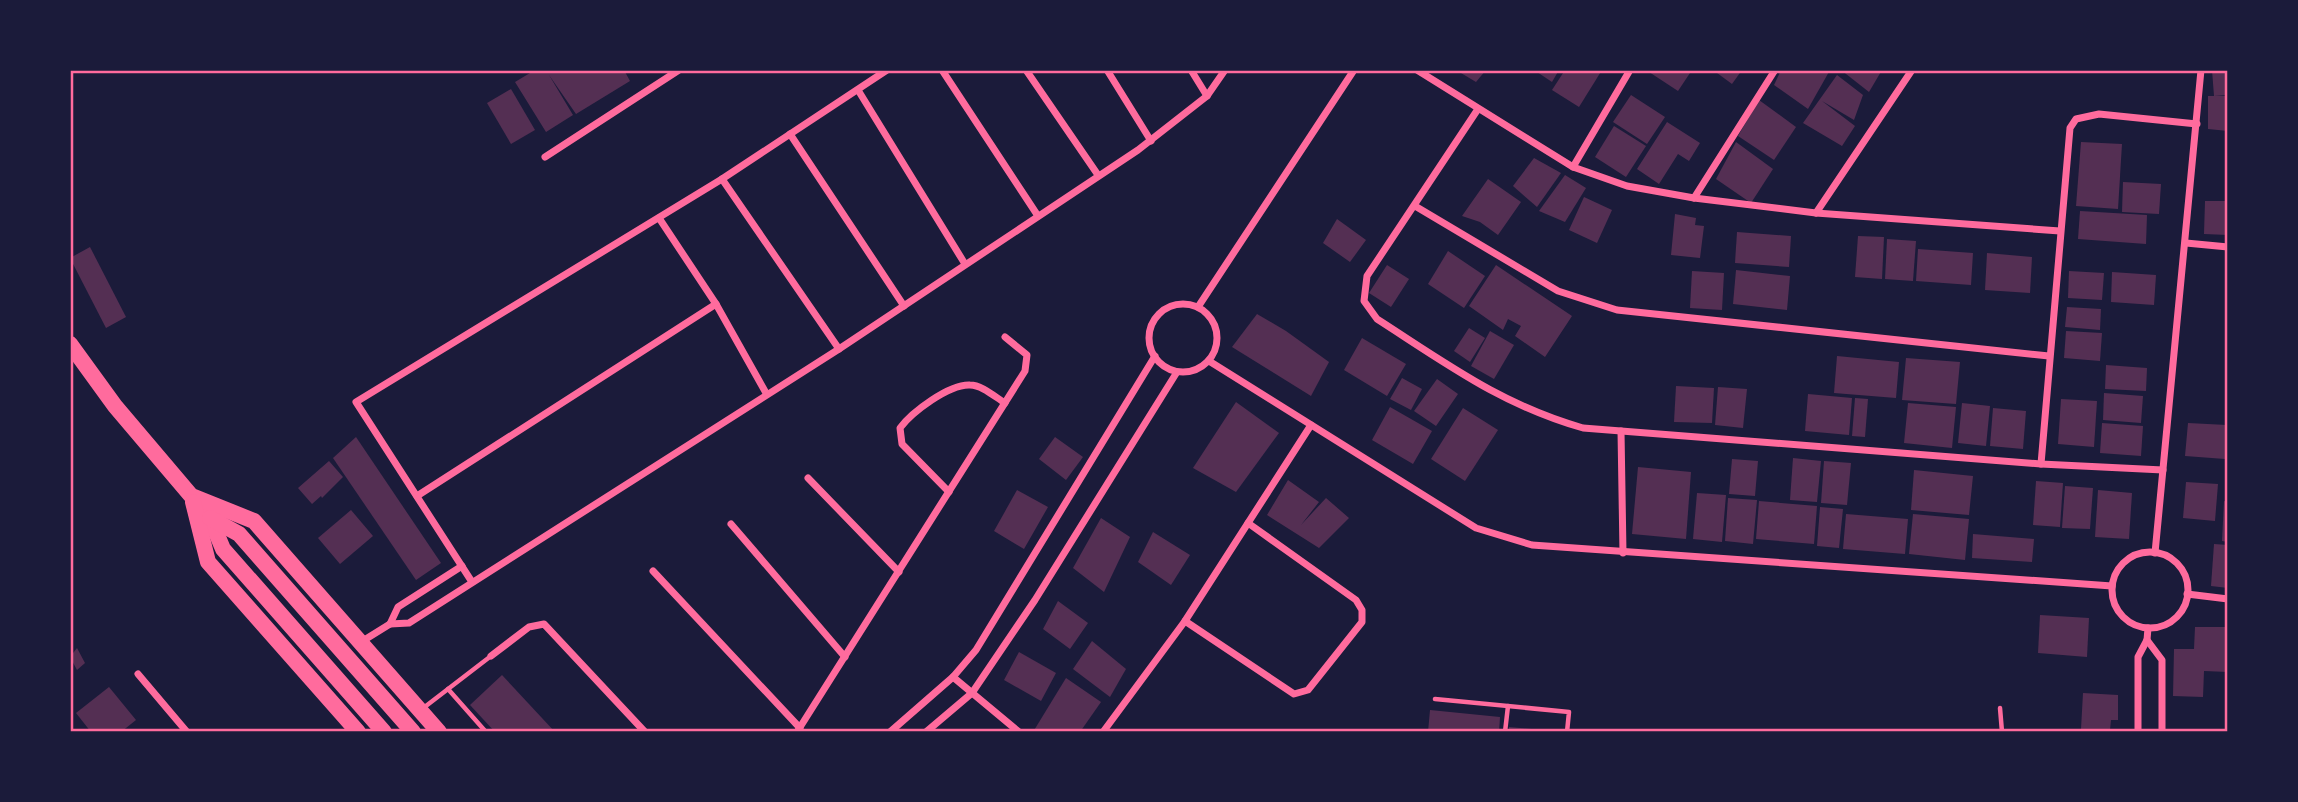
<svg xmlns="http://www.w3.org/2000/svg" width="2298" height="802" font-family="'Zilla Slab',serif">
	<rect width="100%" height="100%" fill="#1b1b3a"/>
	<g fill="#542f53">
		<polygon points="535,70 624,70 630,81 576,114 549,75 573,115 546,132 515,82"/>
		<polygon points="1456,70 1486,70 1476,82"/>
		<polygon points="1534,70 1559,70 1552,82"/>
		<polygon points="1565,70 1602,70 1579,107 1552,90"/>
		<polygon points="1646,70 1692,70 1678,91"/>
		<polygon points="1713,70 1742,70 1732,84"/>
		<polygon points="1781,70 1830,70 1808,109 1774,85"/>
		<polygon points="1841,70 1882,70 1869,92"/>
		<polygon points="2212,70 2228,70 2228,95 2214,96 2228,96 2228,131 2208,129 2208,96 2214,96"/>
		<polygon points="1837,75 1863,95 1854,120 1822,101 1855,126 1842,146 1803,123"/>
		<polygon points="511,89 535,130 511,144 487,103"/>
		<polygon points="1631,95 1665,117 1647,144 1613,122"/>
		<polygon points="1759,100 1796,127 1774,160 1738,136"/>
		<polygon points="1667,122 1700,143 1689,161 1678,154 1659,184 1637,169"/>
		<polygon points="1614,126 1646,146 1626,177 1595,157"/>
		<polygon points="1736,142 1773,169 1751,203 1716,179"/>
		<polygon points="2081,142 2122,144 2118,209 2076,206"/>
		<polygon points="1534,158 1561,173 1537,207 1513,186"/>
		<polygon points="1565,175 1586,188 1565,222 1539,211"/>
		<polygon points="1488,179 1521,202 1498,235 1480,222 1462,216"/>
		<polygon points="2123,182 2161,184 2159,214 2122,212"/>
		<polygon points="1584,197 1612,210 1597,243 1569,230"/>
		<polygon points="2205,201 2228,201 2228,235 2204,234"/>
		<polygon points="2080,211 2147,215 2146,244 2078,239"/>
		<polygon points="1675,214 1696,218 1695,225 1704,226 1700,258 1671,255"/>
		<polygon points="1337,219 1366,240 1350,262 1323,243"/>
		<polygon points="1737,232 1791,236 1789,267 1735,263"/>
		<polygon points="1858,236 1884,237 1882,279 1855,277"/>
		<polygon points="1887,239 1916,241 1913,281 1885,279"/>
		<polygon points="90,247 126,317 106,328 70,258"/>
		<polygon points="1918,249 1973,253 1971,285 1916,281"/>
		<polygon points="1448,251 1485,276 1464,308 1428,284"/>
		<polygon points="1987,253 2032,257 2030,293 1985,290"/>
		<polygon points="1387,265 1409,279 1391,307 1369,293"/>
		<polygon points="1496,265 1572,316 1545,357 1515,336 1521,326 1508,319 1503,330 1469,306"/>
		<polygon points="1736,270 1790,276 1787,310 1733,304"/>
		<polygon points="1692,271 1724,273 1722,310 1690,308"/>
		<polygon points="2069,271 2104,273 2102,300 2068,298"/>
		<polygon points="2112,272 2156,275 2154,305 2111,302"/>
		<polygon points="2067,307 2101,309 2100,330 2065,327"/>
		<polygon points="1257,314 1286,331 1329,362 1311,396 1232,347"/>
		<polygon points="1469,328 1485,338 1470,362 1454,351"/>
		<polygon points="1490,331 1514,345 1494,379 1471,366"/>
		<polygon points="2066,331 2102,333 2100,361 2064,358"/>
		<polygon points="1362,338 1406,364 1387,396 1344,370"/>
		<polygon points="1837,356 1899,362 1896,398 1834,393"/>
		<polygon points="1906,358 1960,362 1956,404 1902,400"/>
		<polygon points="2106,365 2147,368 2146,391 2105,389"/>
		<polygon points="1402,378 1422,389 1411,410 1390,399"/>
		<polygon points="1437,379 1458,394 1436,426 1414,411"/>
		<polygon points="1676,386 1714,388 1712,423 1674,422"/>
		<polygon points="1718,387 1747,389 1743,428 1715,425"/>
		<polygon points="2104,393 2143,396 2141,423 2103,420"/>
		<polygon points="1808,394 1852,398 1849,435 1805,431"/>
		<polygon points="1855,398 1868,399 1865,437 1852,436"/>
		<polygon points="2061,399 2097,401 2094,447 2058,444"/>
		<polygon points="1236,402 1279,433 1236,492 1193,468"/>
		<polygon points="1908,403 1956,407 1952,448 1904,443"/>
		<polygon points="1962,403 1990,406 1986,446 1958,443"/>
		<polygon points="1390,407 1432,431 1413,464 1372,440"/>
		<polygon points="1463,408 1498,430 1465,481 1431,459"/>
		<polygon points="1993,408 2026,411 2023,449 1990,446"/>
		<polygon points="2102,423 2143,426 2141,456 2100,453"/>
		<polygon points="2188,423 2227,425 2225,459 2185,456"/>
		<polygon points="356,437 441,563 416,580 333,458"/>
		<polygon points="1055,437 1083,457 1066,480 1039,459"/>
		<polygon points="1793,458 1821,461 1817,502 1790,500"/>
		<polygon points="1732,459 1758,461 1755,496 1729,494"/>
		<polygon points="329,461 343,477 322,498 321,496 312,504 298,488"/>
		<polygon points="1824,461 1851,463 1847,505 1821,503"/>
		<polygon points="1638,467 1691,472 1686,539 1632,534"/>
		<polygon points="1914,470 1973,476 1969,515 1911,510"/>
		<polygon points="1288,480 1319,502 1301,525 1326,498 1349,518 1319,548 1267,515"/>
		<polygon points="2036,481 2063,483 2060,527 2033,525"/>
		<polygon points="2186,482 2218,484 2215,521 2183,518"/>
		<polygon points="2065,486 2093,488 2090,529 2062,528"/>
		<polygon points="1017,490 1048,507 1024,549 994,531"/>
		<polygon points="2098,490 2132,493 2129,539 2095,537"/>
		<polygon points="1697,493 1726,495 1722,542 1693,539"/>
		<polygon points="1728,498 1757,500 1753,544 1725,541"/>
		<polygon points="1759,501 1817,506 1814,544 1756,539"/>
		<polygon points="2224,501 2228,502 2228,542 2222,541"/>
		<polygon points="1820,507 1843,509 1839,548 1817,546"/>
		<polygon points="351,510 373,536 340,564 318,538"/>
		<polygon points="1846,514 1908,519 1905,554 1843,549"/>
		<polygon points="1913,514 1969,519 1965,560 1909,554"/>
		<polygon points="1101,518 1130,537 1104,592 1073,568"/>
		<polygon points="1153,532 1190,555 1171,585 1138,562"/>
		<polygon points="1973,534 2034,539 2032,562 1972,558"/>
		<polygon points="2214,544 2228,545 2228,588 2211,586"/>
		<polygon points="1058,601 1088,623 1070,649 1043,629"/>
		<polygon points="2040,615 2089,618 2087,657 2038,653"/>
		<polygon points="2195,627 2228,627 2228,672 2204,671 2203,697 2173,696 2174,649 2194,649"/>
		<polygon points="1092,641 1126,669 1110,697 1073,669"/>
		<polygon points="77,648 85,663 77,670 70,657"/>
		<polygon points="1019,652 1056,673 1041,701 1004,680"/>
		<polygon points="502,675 555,732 495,732 470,705"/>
		<polygon points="1066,678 1101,702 1080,732 1033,732"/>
		<polygon points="109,687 136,720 121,732 91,732 76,713"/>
		<polygon points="2083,693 2118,695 2118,720 2111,720 2110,730 2081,729"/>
		<polygon points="1430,710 1500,717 1499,732 1428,732"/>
		<polygon points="1509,727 1542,730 1542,732 1509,732"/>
	</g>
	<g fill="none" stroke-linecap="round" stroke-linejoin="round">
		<g stroke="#ff6b9d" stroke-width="4.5">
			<polyline points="448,689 486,732"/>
			<polyline points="1435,699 1569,712 1567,732"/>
			<polyline points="2000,708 2002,732"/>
			<polyline points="422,709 491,656"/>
			<polyline points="1505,732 1508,706"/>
		</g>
		<g stroke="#ff6b9d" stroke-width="7">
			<polyline points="942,70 1038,216"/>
			<polyline points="1026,70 1098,175"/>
			<polyline points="1107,70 1151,141"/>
			<polyline points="1191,70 1207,96"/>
			<polyline points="1417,70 1573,167 1627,186 1694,198 1816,213 2060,231"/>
			<polyline points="858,90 965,264"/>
			<path d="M 1478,109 L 1367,276 L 1364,301 L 1377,319 C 1447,364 1502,405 1583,428 L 2041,464 L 2163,470"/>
			<polyline points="790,134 904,306"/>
			<polyline points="545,157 679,70"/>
			<polyline points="1573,167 1630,70"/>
			<polyline points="722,179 839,349"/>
			<polyline points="1694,198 1775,70"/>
			<polyline points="1415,206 1558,291 1617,310 2049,356"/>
			<polyline points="1816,213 1912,70"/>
			<polyline points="659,218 716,304 766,393"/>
			<polyline points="2186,243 2228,247"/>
			<circle cx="1183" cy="338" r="34"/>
			<polyline points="1198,307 1354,70"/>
			<polyline points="1209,361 1476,528 1532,545 2112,586"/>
			<polyline points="1621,431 1623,553"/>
			<polyline points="2041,464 2070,128 2076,119 2099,114 2197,124"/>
			<polyline points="808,478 899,572"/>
			<path d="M 949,492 L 902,444 L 900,428 C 912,412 949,384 970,385 C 982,385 995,397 1005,403"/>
			<polyline points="417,496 716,304"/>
			<polyline points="731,524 845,657"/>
			<circle cx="2150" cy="590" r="38"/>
			<polyline points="2155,553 2201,70"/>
			<polyline points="653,571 800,728"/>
			<polyline points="472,582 356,402 722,179 887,70"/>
			<polyline points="2187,594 2228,599"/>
			<polyline points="1185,621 1294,694 1308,690 1362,622 1362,610 1356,600 1248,523"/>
			<polyline points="390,624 409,623 839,349 1138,150 1207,96 1225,70"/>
			<polyline points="2147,640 2162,660 2162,732"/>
			<polyline points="361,642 390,624 398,607 462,566"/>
			<polyline points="491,656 529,627 544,624 645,732"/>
			<polyline points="138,674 187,732"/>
			<polyline points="953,677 1019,732"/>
			<polyline points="797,732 1025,371 1027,355 1005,337"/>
			<polyline points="890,732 953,677 976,650 1155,356"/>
			<polyline points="926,732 972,693 1035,600 1177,372"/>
			<polyline points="1103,732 1185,621 1311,425"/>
			<polyline points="2138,732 2138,657 2147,640 2148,628"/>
		</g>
		<g stroke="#ff6b9d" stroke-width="16">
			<polyline points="70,344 115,406 210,518 223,549 384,732"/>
			<polyline points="194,497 254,521 439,732"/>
			<polyline points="193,502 208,562 358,732"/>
			<polyline points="210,518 239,534 413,732"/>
		</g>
	</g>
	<rect width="2298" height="802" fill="none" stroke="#1b1b3a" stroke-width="144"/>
	<rect x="72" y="72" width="2154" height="658" fill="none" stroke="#ff6b9d" stroke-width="2.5"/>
</svg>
